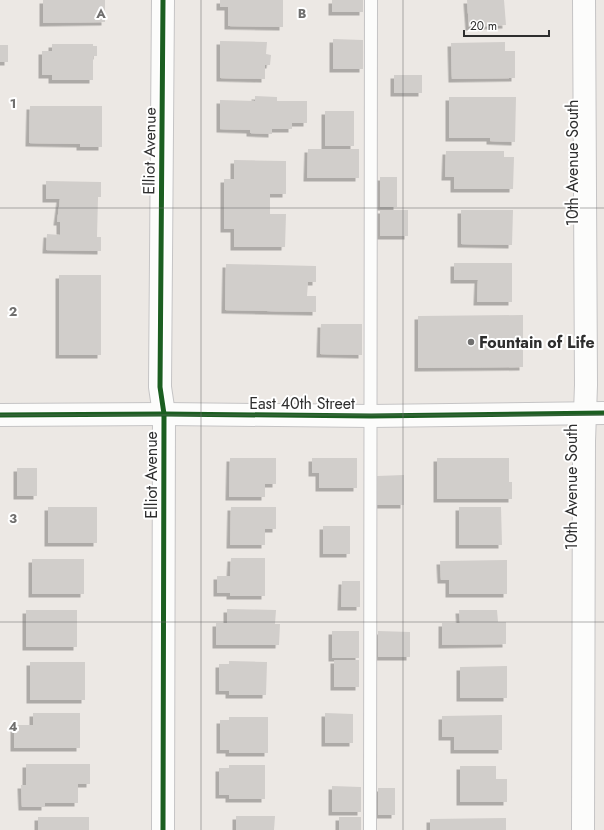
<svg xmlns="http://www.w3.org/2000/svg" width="604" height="830" font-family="Jost,sans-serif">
	<defs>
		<filter id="shadow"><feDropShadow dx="-3.5" dy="3.5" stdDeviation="0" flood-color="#0004"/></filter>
	</defs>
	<rect width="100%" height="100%" fill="#ece8e4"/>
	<g fill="#d1cecb" filter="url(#shadow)">
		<polygon points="43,0 105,0 105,22 43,23"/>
		<polygon points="220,0 283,0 283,27 228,26 228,7 220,7"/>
		<rect x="332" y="0" width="31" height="12"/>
		<polygon points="467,0 504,0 506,25 469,27"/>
		<polygon points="333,39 363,40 363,69 333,69"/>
		<polygon points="220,41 267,42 266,54 271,55 270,65 265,65 265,79 220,78"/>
		<polygon points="505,42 505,51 515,51 515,78 452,79 451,43"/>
		<polygon points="52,44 93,44 93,46 97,46 97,56 93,56 93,80 52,80 52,75 42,75 42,51 52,51"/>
		<rect x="0" y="45" width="8" height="17"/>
		<rect x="394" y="75" width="28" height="18"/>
		<polygon points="255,96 277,97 277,101 307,101 307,123 292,123 292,129 272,129 272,134 250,133 250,130 220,129 220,100 255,101"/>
		<polygon points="449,97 516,97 515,142 490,141 490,138 449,138"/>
		<polygon points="30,106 102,106 102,147 80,147 80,144 29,143"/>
		<rect x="325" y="111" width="29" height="35"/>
		<polygon points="308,149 359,149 359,178 307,178"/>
		<polygon points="446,151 504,151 504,157 514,157 513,189 454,189 454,177 445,177"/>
		<polygon points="234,160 286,161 286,194 270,194 270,214 286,214 285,247 234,247 234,229 224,229 224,179 234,179"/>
		<rect x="380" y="177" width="17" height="30"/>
		<polygon points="46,181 101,182 101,197 98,197 97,237 101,237 101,251 46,250 47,234 60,235 60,222 57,222 60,199 46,199"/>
		<rect x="380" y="210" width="28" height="26"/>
		<polygon points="461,210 513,210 512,245 461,244"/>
		<polygon points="454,263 512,263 512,302 477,302 478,280 454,280"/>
		<polygon points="226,264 316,266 316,282 308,282 307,296 316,296 316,312 225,310"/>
		<rect x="59" y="275" width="42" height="80"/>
		<polygon points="523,315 523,367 418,368 418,316"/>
		<polygon points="321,324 362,324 362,355 320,354"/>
		<polygon points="230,458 276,458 276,484 265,484 265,497 229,497"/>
		<polygon points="312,458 357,458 357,488 319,488 319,473 312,473"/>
		<polygon points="437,458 509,458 509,482 512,482 512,499 437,499"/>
		<rect x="17" y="468" width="20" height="28"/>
		<polygon points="404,475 404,505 377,505 377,476"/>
		<rect x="48" y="507" width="49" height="36"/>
		<polygon points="231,507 276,507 276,529 265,529 265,545 230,545"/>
		<polygon points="459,507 501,507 502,545 459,545"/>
		<rect x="323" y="526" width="27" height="28"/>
		<polygon points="231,558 265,558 265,596 230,596 230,593 217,593 217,576 230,576"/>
		<rect x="32" y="559" width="52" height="35"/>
		<polygon points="507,560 507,594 449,594 449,580 441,580 440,561"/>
		<polygon points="342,581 360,581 360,607 341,607"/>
		<polygon points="227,609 276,610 275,624 280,624 279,645 216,645 216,623 227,623"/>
		<rect x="26" y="610" width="51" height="37"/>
		<polygon points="459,610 497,610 498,622 506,622 506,644 442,645 442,623 460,623"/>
		<rect x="332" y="631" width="27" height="27"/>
		<polygon points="378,631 410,632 410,657 378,657"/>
		<rect x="334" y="660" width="25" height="27"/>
		<polygon points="229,661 267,662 266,695 229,695 229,691 219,691 219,664 229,664"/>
		<rect x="30" y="662" width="55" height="38"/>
		<polygon points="507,666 507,698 460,698 460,667"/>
		<polygon points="33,713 80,713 80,748 14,748 14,725 33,725"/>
		<polygon points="325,713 353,714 353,743 325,743"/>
		<polygon points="502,715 502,750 454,750 454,737 442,737 442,716"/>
		<polygon points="229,717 268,717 268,753 229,753 229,750 220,750 220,720 229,720"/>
		<polygon points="26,764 90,764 90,784 78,784 78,803 45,803 45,807 22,807 21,785 26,785"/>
		<polygon points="229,765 265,765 265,799 229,799 229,795 219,795 219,768 229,768"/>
		<polygon points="460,766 496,766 496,779 507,779 507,802 460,802"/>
		<polygon points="332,786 361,787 361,812 332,812"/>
		<rect x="378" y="788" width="17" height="27"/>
		<polygon points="236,816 275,816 274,830 236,830"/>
		<rect x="38" y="817" width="51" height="13"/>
		<rect x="339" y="817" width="22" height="13"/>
		<polygon points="506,818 506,830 430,830 430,819"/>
	</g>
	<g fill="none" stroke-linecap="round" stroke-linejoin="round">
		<g stroke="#c5c4c5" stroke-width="14">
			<polyline id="lane" points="370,830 371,0"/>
		</g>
		<g stroke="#c5c4c5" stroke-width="24">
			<g id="street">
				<polyline points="0,415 164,414 371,416 604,413"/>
				<polyline points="163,830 164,414 160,387 163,0"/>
				<polyline points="583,830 584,441 586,385 584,0"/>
			</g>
		</g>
		<use href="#lane" stroke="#fcfcfb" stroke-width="12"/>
		<use href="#street" stroke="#fcfcfb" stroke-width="22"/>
		<g stroke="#fff" stroke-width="8">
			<g id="cycleway">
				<polyline points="0,415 164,414 371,416 604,413"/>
				<polyline points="163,830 164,414 160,387 163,0"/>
			</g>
		</g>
		<use href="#cycleway" stroke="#1b5e20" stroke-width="5"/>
	</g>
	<path fill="none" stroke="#706f6e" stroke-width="1" stroke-opacity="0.55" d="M 201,0 L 201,830M 403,0 L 403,830M 0,208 L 604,208M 0,415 L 604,415M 0,622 L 604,622"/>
	<circle fill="#706f6e" stroke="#fff" stroke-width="1.5" cx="471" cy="342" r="4"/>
	<g text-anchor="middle" stroke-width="4" stroke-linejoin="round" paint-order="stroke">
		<g font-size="16" fill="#2e2e2e" stroke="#fff">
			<text transform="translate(149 151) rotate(-89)" y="6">Elliot Avenue</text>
			<text transform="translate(572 163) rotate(-90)" y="6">10th Avenue South</text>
			<text x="302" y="409">East 40th Street</text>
			<text transform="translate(151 475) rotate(-90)" y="6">Elliot Avenue</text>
			<text transform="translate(571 487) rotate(-90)" y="6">10th Avenue South</text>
		</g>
		<g font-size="16" font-weight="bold" fill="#2e2e2e" stroke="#fff" text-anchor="start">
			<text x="479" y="348">Fountain of Life</text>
		</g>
	</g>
	<g font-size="13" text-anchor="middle" font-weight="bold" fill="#706f6e" stroke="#fff" stroke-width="4" stroke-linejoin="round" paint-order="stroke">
		<text x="101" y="18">A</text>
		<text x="302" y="18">B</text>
		<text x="13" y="108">1</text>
		<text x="13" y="316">2</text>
		<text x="13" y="523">3</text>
		<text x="13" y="731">4</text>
	</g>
	<path d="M464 30v6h85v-6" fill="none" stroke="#2e2e2e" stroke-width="2"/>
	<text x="470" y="30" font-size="12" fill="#2e2e2e" stroke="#ffffff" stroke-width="3" paint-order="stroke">20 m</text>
</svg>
